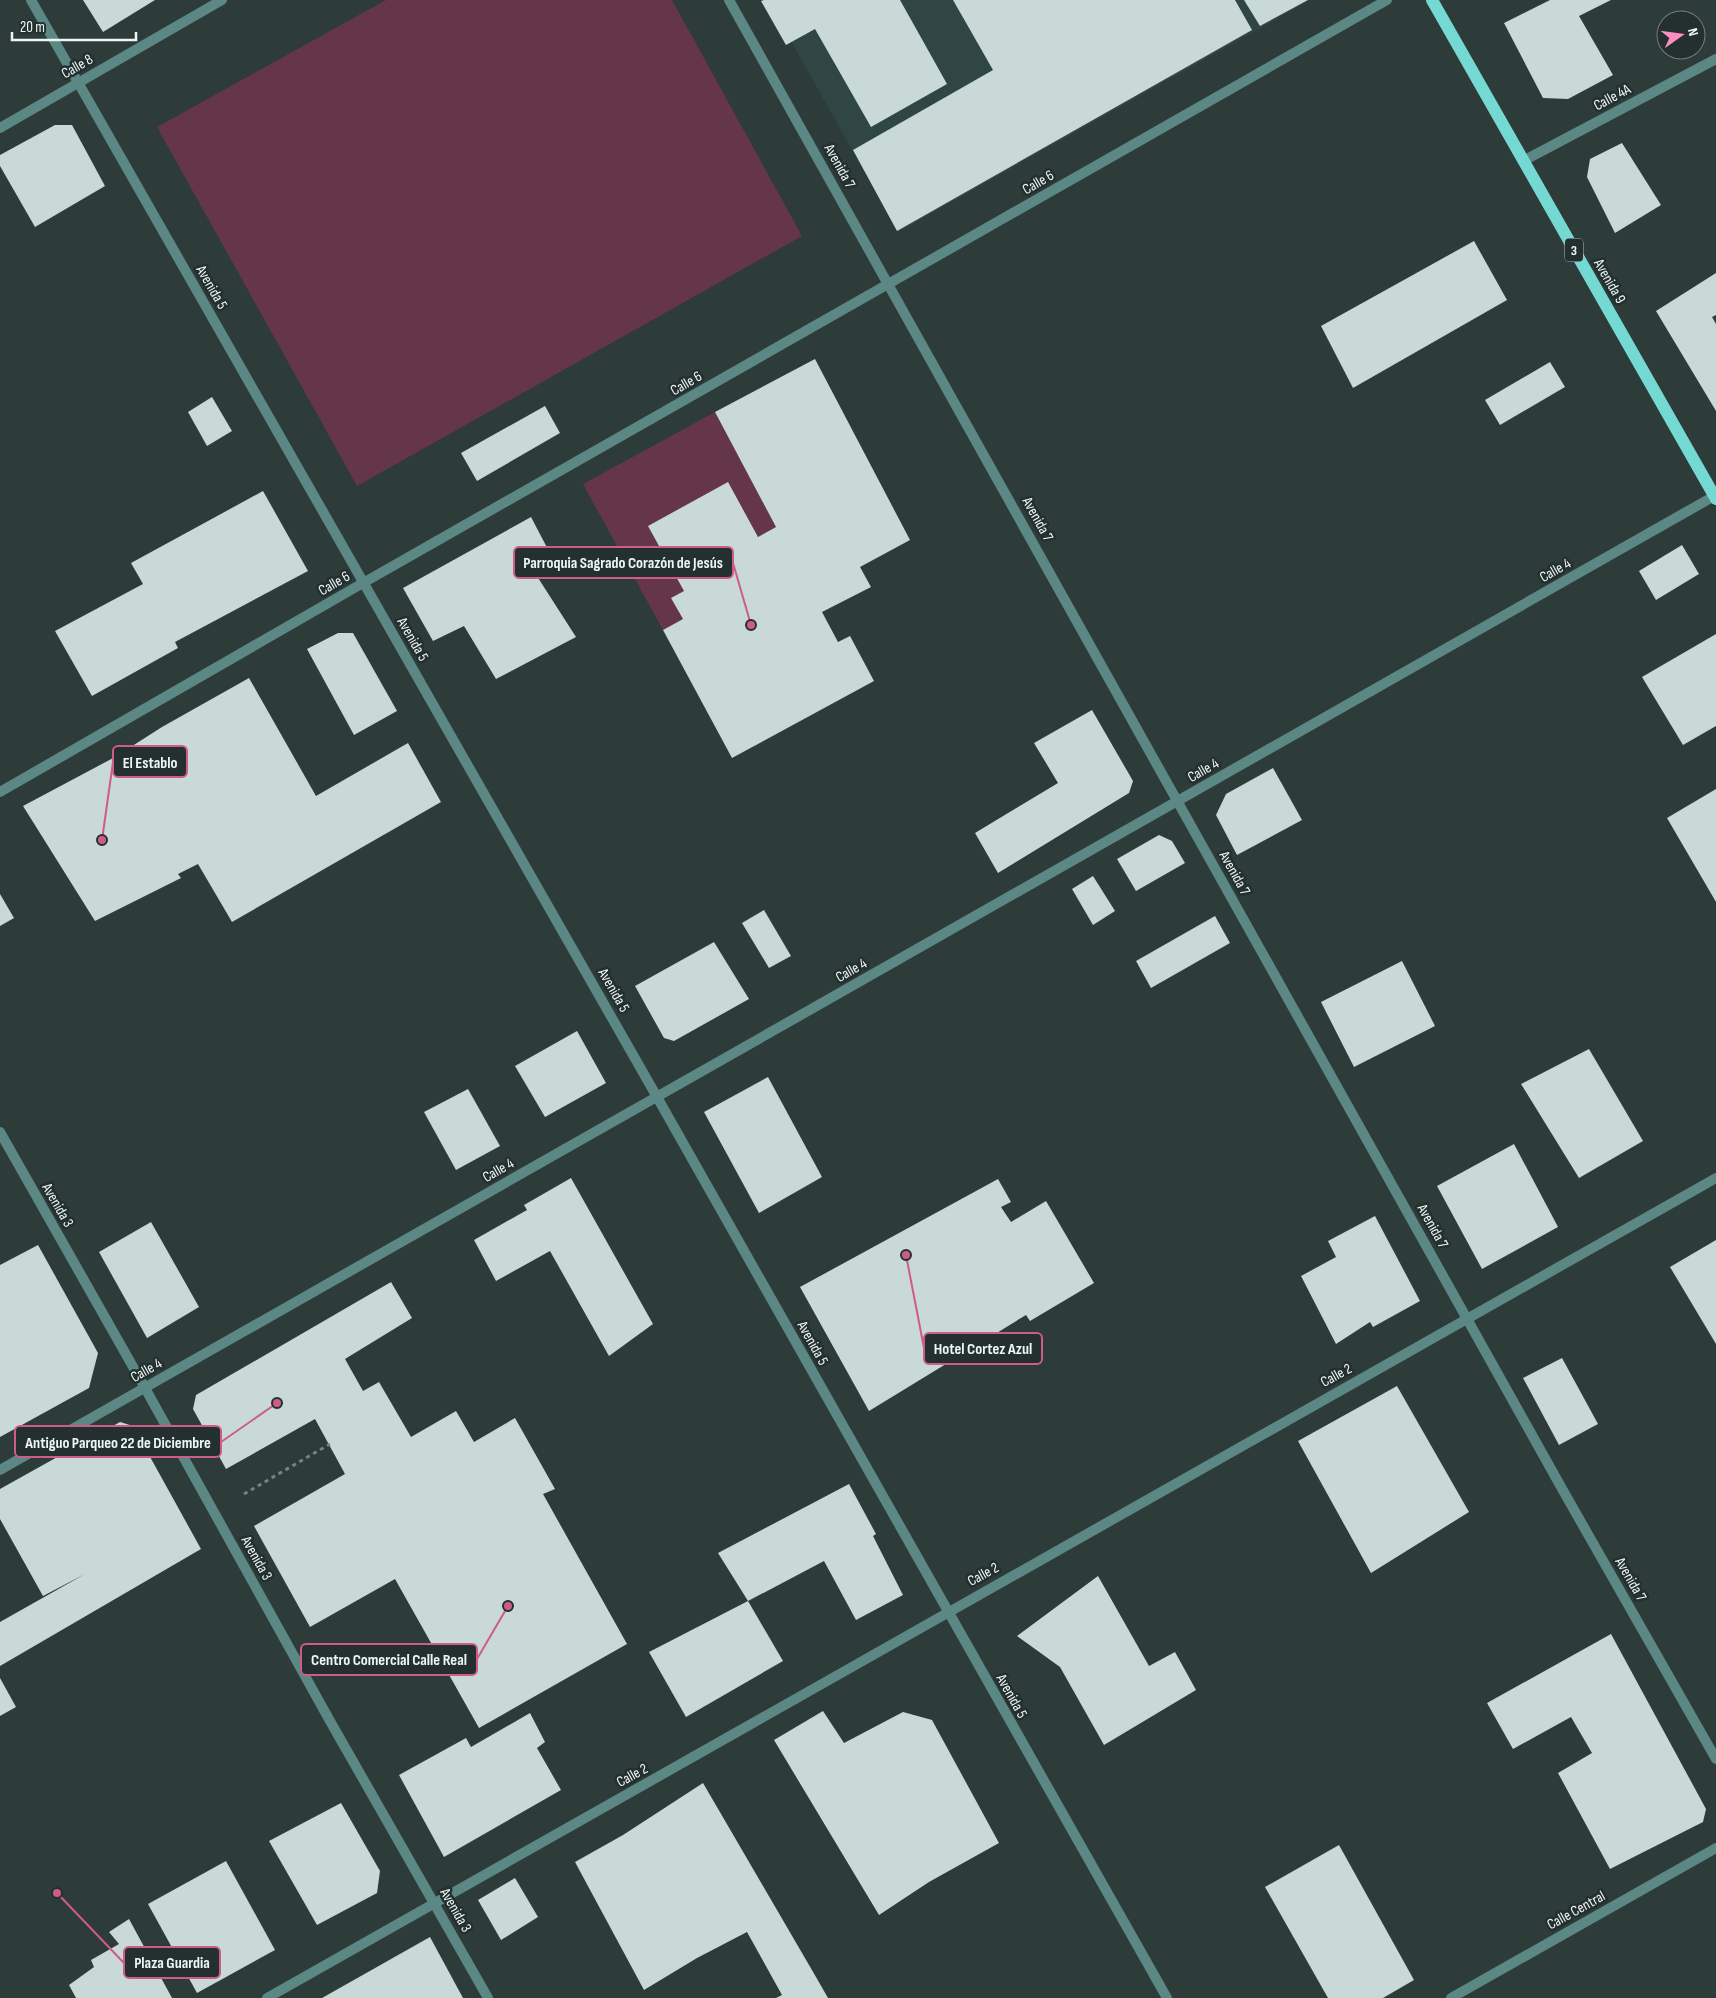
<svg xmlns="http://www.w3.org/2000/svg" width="1716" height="1998" font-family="'Sofia Sans Condensed',sans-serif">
	<rect width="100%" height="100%" fill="#2d3b39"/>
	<polygon fill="#304645" points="768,0 1310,0 898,232"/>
	<g fill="#65354a">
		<polygon points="386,0 672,0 802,236 357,486 157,127"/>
		<polygon points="715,412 776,527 758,537 649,526 684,591 672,598 683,619 663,630 583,484"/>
	</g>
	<g fill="#c8d9d7">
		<polygon points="83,0 155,0 103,32"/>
		<polygon points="764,0 900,0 947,84 871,127 815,29 786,45 761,1"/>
		<polygon points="953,0 1235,0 1252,30 897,231 853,150 993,70"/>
		<polygon points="1244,0 1308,0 1260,26"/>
		<polygon points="1550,0 1611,0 1579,16 1613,75 1568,99 1543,98 1504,23"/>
		<polygon points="55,125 72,125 105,186 35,227 0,166 0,155"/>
		<polygon points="1622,143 1661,205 1615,233 1587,177 1590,159"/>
		<polygon points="1474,241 1507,300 1353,388 1321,326"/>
		<polygon points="1716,273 1716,315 1712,317 1716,324 1716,411 1656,311"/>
		<polygon points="815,359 910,540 860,567 871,587 822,612 838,642 850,636 874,681 732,758 663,630 683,619 671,598 684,591 648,526 728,482 758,537 776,527 715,412"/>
		<polygon points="1550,362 1565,387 1500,425 1485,400"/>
		<polygon points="212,397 232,431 207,446 188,412"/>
		<polygon points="545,406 560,433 477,481 461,453"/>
		<polygon points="263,491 308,571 175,642 178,648 92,696 55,631 143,584 131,563"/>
		<polygon points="531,517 553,559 533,570 576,637 496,679 464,626 433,641 403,588"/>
		<polygon points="1682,545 1699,574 1656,600 1639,571"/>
		<polygon points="338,633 353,633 397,711 354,735 307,649"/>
		<polygon points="1716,634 1716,726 1683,745 1642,677"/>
		<polygon points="249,678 316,796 408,743 441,802 232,922 198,864 178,874 181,878 95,921 23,806 115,757 162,727"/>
		<polygon points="1092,710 1133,781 1129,793 998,873 975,833 1058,783 1034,743"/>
		<polygon points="1273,768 1302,820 1237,855 1216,815 1226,794"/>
		<polygon points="1716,789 1716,902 1667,818"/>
		<polygon points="1159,835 1172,841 1185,863 1136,891 1117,859"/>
		<polygon points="1093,876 1115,911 1093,925 1072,889"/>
		<polygon points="0,894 14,918 0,926"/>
		<polygon points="764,910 791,956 769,968 742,923"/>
		<polygon points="1215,916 1230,943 1151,988 1136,961"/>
		<polygon points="714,942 749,999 674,1041 664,1038 635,986"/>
		<polygon points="1402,961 1435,1026 1354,1067 1321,1002"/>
		<polygon points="577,1031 606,1083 545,1117 515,1066"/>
		<polygon points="1589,1049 1643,1141 1579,1178 1521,1084"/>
		<polygon points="768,1077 822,1177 759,1213 704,1112"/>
		<polygon points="468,1089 500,1146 456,1170 424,1112"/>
		<polygon points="1514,1144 1558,1227 1482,1269 1437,1186"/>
		<polygon points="571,1178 653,1324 609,1356 550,1251 496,1281 474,1240 527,1210 524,1205"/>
		<polygon points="998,1179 1011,1202 1001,1207 1011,1222 1046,1201 1094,1283 1030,1321 1026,1315 869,1411 800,1287"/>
		<polygon points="1375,1216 1420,1301 1373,1327 1370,1322 1336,1344 1301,1276 1336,1257 1328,1241"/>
		<polygon points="151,1222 199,1307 147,1338 99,1252"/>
		<polygon points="1716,1240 1716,1344 1670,1267"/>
		<polygon points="38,1245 98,1353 89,1388 0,1437 0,1265"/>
		<polygon points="391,1282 412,1318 345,1359 363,1391 379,1382 411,1437 456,1411 474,1442 515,1418 555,1489 543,1494 627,1644 479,1728 395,1579 310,1627 254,1526 345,1474 315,1419 226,1469 193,1409 196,1395"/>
		<polygon points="1562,1358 1598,1424 1559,1445 1523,1378"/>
		<polygon points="1397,1386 1469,1512 1371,1573 1298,1441"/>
		<polygon points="120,1422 133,1426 201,1549 0,1666 0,1622 85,1574 43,1596 0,1519 0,1489"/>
		<polygon points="849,1484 876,1534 873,1536 903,1595 856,1620 824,1561 748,1601 718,1553"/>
		<polygon points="1098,1576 1149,1666 1175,1652 1196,1690 1104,1745 1060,1667 1017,1636"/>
		<polygon points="748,1601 783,1661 686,1717 649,1652"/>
		<polygon points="1611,1634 1706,1809 1703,1822 1610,1869 1558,1773 1592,1753 1571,1717 1513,1749 1487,1703"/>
		<polygon points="0,1678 16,1707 0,1716"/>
		<polygon points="823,1711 844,1743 903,1712 932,1720 999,1843 929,1882 879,1915 774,1740"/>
		<polygon points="530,1713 545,1742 537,1748 561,1790 444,1857 399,1775 466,1738 471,1747"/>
		<polygon points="703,1783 816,1977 828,1998 776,1998 782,1995 747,1932 697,1958 644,1990 575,1862 623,1835"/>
		<polygon points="341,1803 380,1871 377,1893 317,1925 269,1841"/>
		<polygon points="1339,1845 1414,1980 1383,1998 1328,1998 1265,1887"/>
		<polygon points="226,1861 275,1950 197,1993 148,1904"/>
		<polygon points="515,1878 538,1917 501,1940 478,1900"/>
		<polygon points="129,1919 172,1998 76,1998 69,1985 94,1967 91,1960 119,1944 109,1932"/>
		<polygon points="430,1937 463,1998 322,1998"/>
	</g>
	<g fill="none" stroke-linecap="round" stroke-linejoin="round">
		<polyline stroke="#778381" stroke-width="3" stroke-dasharray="4 4" stroke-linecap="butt" points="244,1494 330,1444"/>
		<g stroke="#5b8885" stroke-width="10">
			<polyline points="729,0 1565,1494 1716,1759"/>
			<polyline points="0,128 222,0"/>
			<polyline points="1523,161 1716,59"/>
			<polyline points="0,792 363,583 1387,0"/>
			<polyline points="0,1132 145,1388 330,1721 488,1998"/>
			<polyline points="1451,1998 1716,1848"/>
		</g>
		<g stroke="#5b8885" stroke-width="10">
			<polyline points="31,0 657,1097 1167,1998"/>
			<polyline points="0,1470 1716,495"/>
			<polyline points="267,1998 1716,1178"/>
		</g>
		<polyline stroke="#75d9d3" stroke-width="12" points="1432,0 1716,499"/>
	</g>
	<g text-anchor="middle" stroke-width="5" stroke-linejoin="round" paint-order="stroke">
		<rect fill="#23302f" stroke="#b0bbba" stroke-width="1" x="1565" y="238.5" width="18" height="23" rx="4"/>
		<g font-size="14" font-weight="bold" fill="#edf6f5">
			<text x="1574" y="255">3</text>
		</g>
		<g font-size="15" fill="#edf6f5" stroke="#23302f">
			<text transform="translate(77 66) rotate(-30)" y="5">Calle 8</text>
			<text transform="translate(1612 97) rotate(-28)" y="5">Calle 4A</text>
			<text transform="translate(840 166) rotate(61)" y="5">Avenida 7</text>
			<text transform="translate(1038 182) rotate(-30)" y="5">Calle 6</text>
			<text transform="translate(1610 281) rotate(60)" y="5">Avenida 9</text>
			<text transform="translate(212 287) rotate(60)" y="5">Avenida 5</text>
			<text transform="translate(686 383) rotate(-30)" y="5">Calle 6</text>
			<text transform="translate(1038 519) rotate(61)" y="5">Avenida 7</text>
			<text transform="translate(1555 570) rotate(-30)" y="5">Calle 4</text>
			<text transform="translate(334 583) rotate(-30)" y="5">Calle 6</text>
			<text transform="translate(413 639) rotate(60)" y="5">Avenida 5</text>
			<text transform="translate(1203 770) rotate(-30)" y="5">Calle 4</text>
			<text transform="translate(1235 873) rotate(61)" y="5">Avenida 7</text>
			<text transform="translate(851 970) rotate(-30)" y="5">Calle 4</text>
			<text transform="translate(614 990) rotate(60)" y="5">Avenida 5</text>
			<text transform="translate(498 1170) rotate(-30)" y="5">Calle 4</text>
			<text transform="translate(58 1205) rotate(60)" y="5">Avenida 3</text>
			<text transform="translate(1433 1226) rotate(61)" y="5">Avenida 7</text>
			<text transform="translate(813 1343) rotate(61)" y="5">Avenida 5</text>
			<text transform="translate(146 1370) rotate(-30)" y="5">Calle 4</text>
			<text transform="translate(1336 1375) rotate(-29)" y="5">Calle 2</text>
			<text transform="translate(257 1558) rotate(61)" y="5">Avenida 3</text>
			<text transform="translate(983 1574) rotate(-29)" y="5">Calle 2</text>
			<text transform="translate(1631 1579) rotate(60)" y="5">Avenida 7</text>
			<text transform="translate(1012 1696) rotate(61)" y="5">Avenida 5</text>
			<text transform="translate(632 1775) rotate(-29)" y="5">Calle 2</text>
			<text transform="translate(456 1910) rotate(60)" y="5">Avenida 3</text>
			<text transform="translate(1576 1910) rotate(-29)" y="5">Calle Central</text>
		</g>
	</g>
	<path fill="none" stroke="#cf5b89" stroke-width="2" d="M751 625L733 563M102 840L113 762M906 1255L924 1348M277 1403L221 1442M508 1606L477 1659M57 1893L124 1963"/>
	<g fill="#cf5b89" stroke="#23302f" stroke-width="2">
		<circle cx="751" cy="625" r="5"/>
		<circle cx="102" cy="840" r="5"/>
		<circle cx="906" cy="1255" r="5"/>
		<circle cx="277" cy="1403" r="5"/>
		<circle cx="508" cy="1606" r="5"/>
		<circle cx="57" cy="1893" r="5"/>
	</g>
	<g fill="#23302f" stroke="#cf5b89" stroke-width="2">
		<rect x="514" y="547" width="219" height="31" rx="5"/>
		<rect x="113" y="746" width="74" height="31" rx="5"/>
		<rect x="924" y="1333" width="118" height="31" rx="5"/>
		<rect x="15" y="1426" width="206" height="31" rx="5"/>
		<rect x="301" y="1644" width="176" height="31" rx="5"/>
		<rect x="124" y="1947" width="96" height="31" rx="5"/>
	</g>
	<g font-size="16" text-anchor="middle" font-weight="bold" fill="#edf6f5">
		<text x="623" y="568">Parroquia Sagrado Corazón de Jesús</text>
		<text x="150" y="768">El Establo</text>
		<text x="983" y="1354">Hotel Cortez Azul</text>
		<text x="118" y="1448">Antiguo Parqueo 22 de Diciembre</text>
		<text x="389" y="1665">Centro Comercial Calle Real</text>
		<text x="172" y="1968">Plaza Guardia</text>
	</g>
	<g transform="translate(1681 35) rotate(76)"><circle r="24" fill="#23302f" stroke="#747f7e"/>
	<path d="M0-4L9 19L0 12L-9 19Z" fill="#fd8ebf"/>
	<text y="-8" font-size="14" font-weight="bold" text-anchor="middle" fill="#edf6f5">N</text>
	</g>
	<path d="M12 32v8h124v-8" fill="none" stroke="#edf6f5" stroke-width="2.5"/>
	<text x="20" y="32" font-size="15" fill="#edf6f5" stroke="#23302f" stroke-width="4" paint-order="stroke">20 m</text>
</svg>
